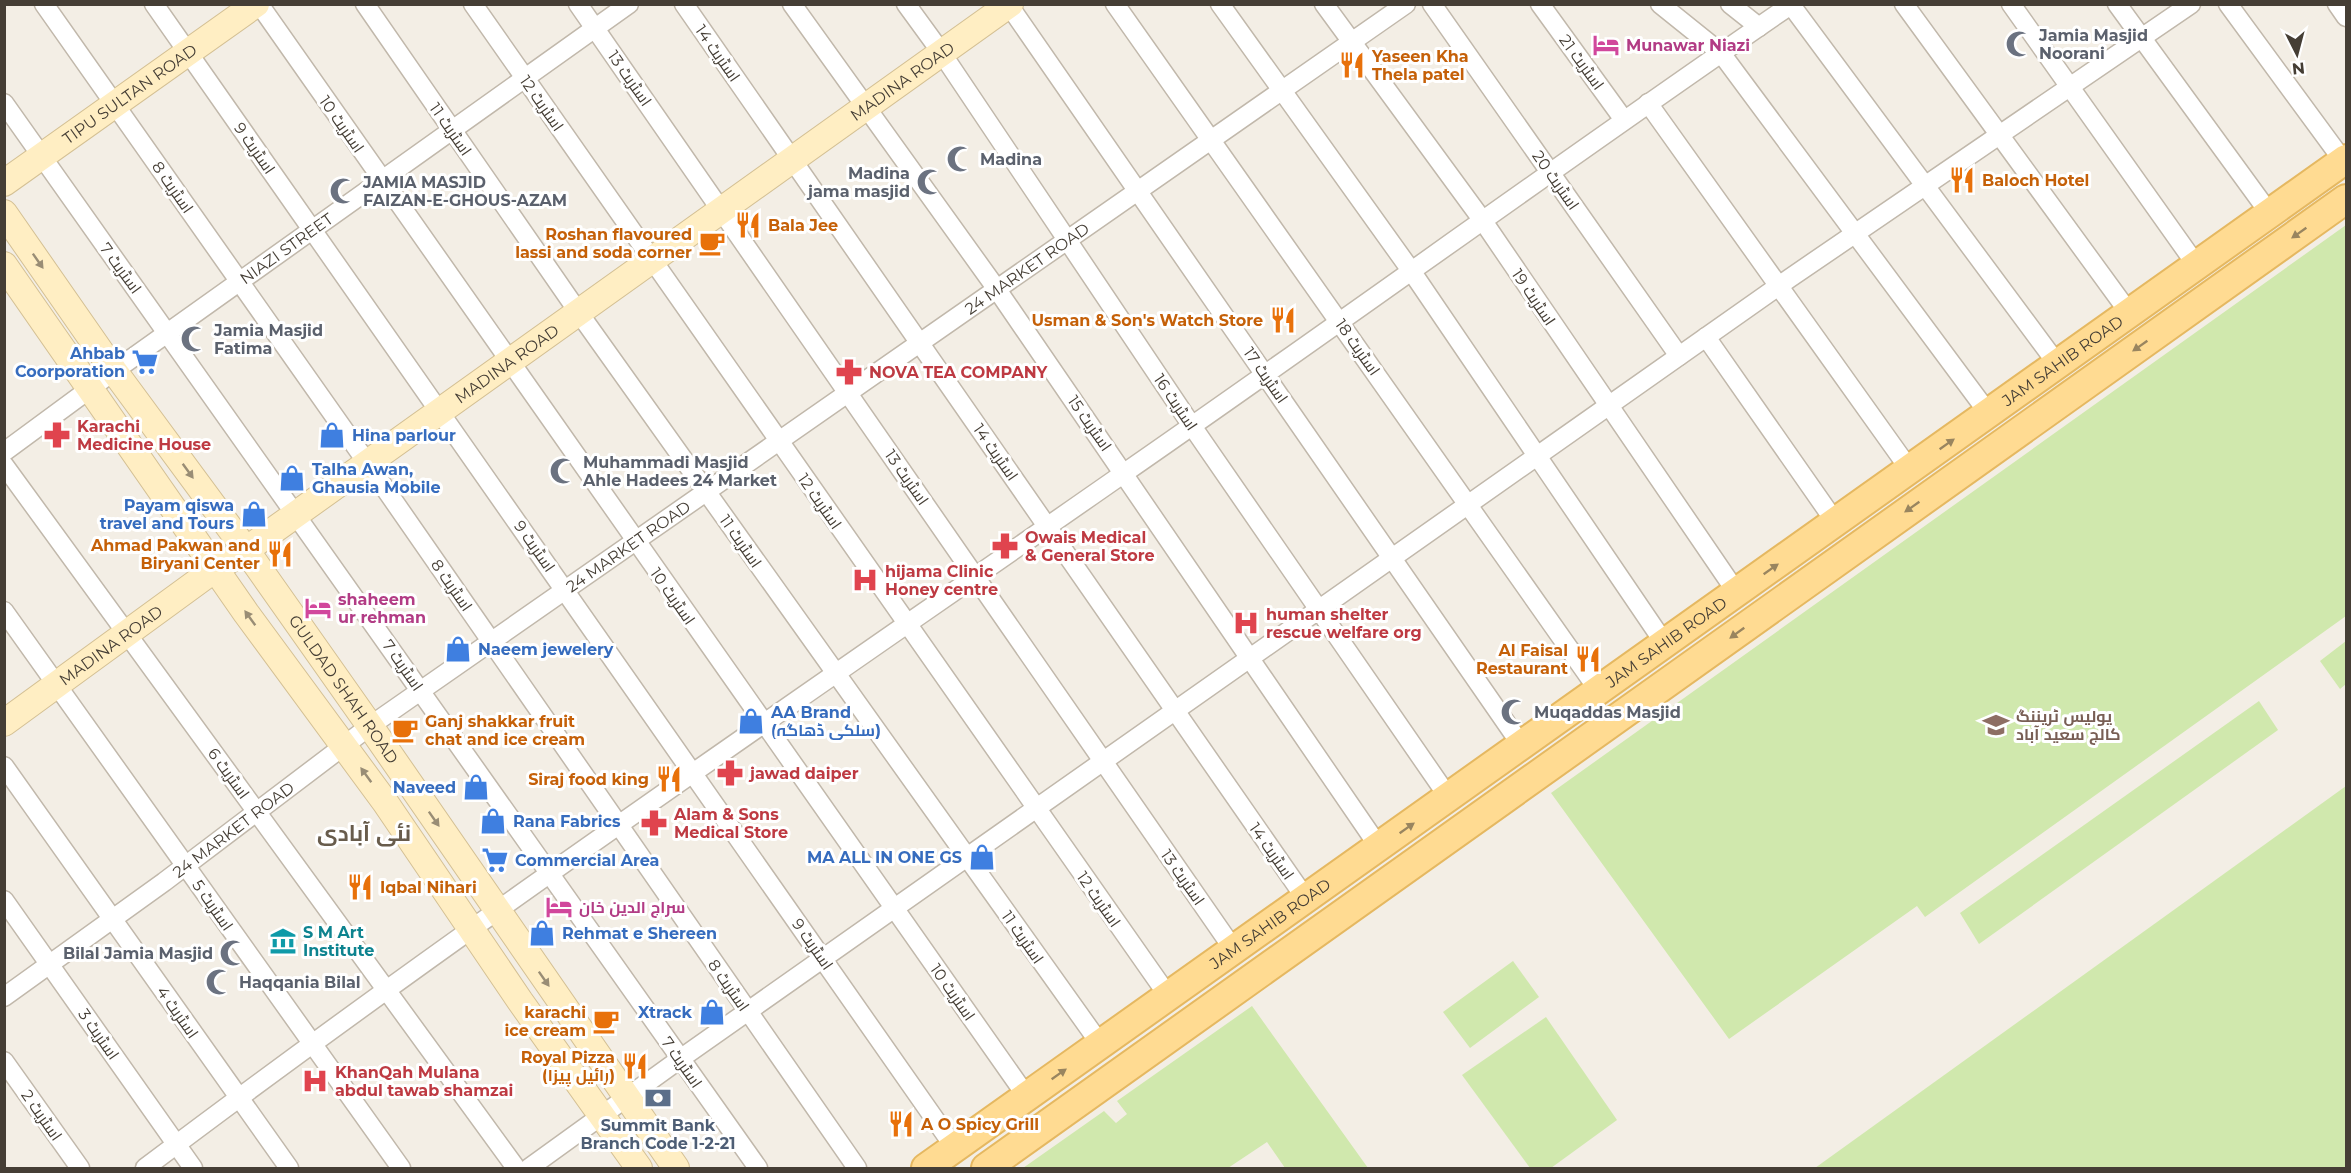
<svg xmlns="http://www.w3.org/2000/svg" width="2351" height="1173" font-family="Montserrat,Cairo,sans-serif">
	<rect width="100%" height="100%" fill="#f3eee5"/>
	<g fill="#d0e8ad">
		<polygon points="2346,225 2346,616 1925,917 1917,906 1729,1039 1551,793"/>
		<polygon points="2346,641 2346,684 2340,689 2320,661"/>
		<polygon points="2259,701 2278,730 1979,944 1960,913"/>
		<polygon points="2346,786 2346,1168 1815,1168"/>
		<polygon points="1513,961 1539,997 1470,1048 1443,1012"/>
		<polygon points="1252,1006 1368,1168 1285,1168 1267,1142 1228,1168 1023,1168 1104,1111 1116,1123 1127,1114 1117,1101"/>
		<polygon points="1546,1017 1617,1120 1551,1168 1530,1168 1462,1075"/>
	</g>
	<g fill="none" stroke-linecap="round" stroke-linejoin="round">
		<g stroke="#c1b8ab" stroke-width="21">
			<g id="street">
				<polyline points="44,4 368,464 857,1168"/>
				<polyline points="154,4 955,1148"/>
				<polyline points="259,4 1027,1097"/>
				<polyline points="365,4 579,313 1101,1045"/>
				<polyline points="473,4 1169,997"/>
				<polyline points="578,4 1234,950"/>
				<polyline points="684,4 1306,899"/>
				<polyline points="792,4 996,288 1379,847"/>
				<polyline points="906,4 941,52 1192,426 1449,798"/>
				<polyline points="1008,4 1522,746"/>
				<polyline points="1115,4 1599,691"/>
				<polyline points="1220,4 1412,272 1665,644"/>
				<polyline points="1324,4 1483,221 1737,593"/>
				<polyline points="1432,4 1679,356"/>
				<polyline points="1540,4 1624,120"/>
				<polyline points="1660,4 1721,53 1989,414"/>
				<polyline points="1730,4 1759,27"/>
				<polyline points="1904,4 2130,314"/>
				<polyline points="2011,4 2197,266"/>
				<polyline points="2117,4 2270,214"/>
				<polyline points="2228,4 2344,162"/>
				<polyline points="2337,4 2346,17"/>
				<polyline points="1791,5 2058,365"/>
				<polyline points="4,103 758,1168"/>
				<polyline points="1648,103 1910,470"/>
				<polyline points="1706,337 1836,523"/>
				<path id="s1" d="M 4,452 L 114,371 L 629,4"/>
				<polyline points="4,465 516,1168"/>
				<polyline points="4,611 401,1168"/>
				<polyline points="4,766 289,1168"/>
				<polyline points="4,900 193,1168"/>
				<path id="s2" d="M 4,997 L 164,882 L 370,726 L 1406,4"/>
				<polyline points="4,1061 80,1168"/>
				<path d="M 145,1168 C 463,928 793,704 1120,476 C 1345,320 1566,159 1792,4"/>
				<polyline points="529,1168 680,1059 1790,278 2191,4"/>
			</g>
		</g>
		<g stroke="#d4c094" stroke-width="28">
			<g id="secondary">
				<path id="s3" d="M 4,183 L 256,4"/>
				<path id="s4" d="M 4,213 L 114,371 L 246,550 L 370,726 L 676,1168"/>
				<polyline points="4,265 246,613 385,802 520,1001 639,1168"/>
				<path id="s5" d="M 4,723 L 215,569 L 246,550 L 1010,4"/>
			</g>
		</g>
		<g stroke="#e5b861" stroke-width="32">
			<g id="primary">
				<path id="s6" d="M 926,1168 L 2346,159"/>
				<polyline points="986,1168 2346,199"/>
			</g>
		</g>
		<use href="#street" stroke="#fff" stroke-width="18"/>
		<use href="#secondary" stroke="#ffeec3" stroke-width="26"/>
		<use href="#primary" stroke="#ffdb92" stroke-width="28"/>
	</g>
	<defs><path id="oneway-solid" d="M-6-.8H1V-3.2L6.5 0L1 3.2V.8H-6Z" transform="scale(1.5)"/></defs>
	<g fill="#99855f">
		<use href="#oneway-solid" transform="translate(2299 233) rotate(145)"/>
		<use href="#oneway-solid" transform="translate(2140 346) rotate(145)"/>
		<use href="#oneway-solid" transform="translate(1947 444) rotate(-35)"/>
		<use href="#oneway-solid" transform="translate(1912 507) rotate(145)"/>
		<use href="#oneway-solid" transform="translate(1771 569) rotate(-35)"/>
		<use href="#oneway-solid" transform="translate(1737 633) rotate(144)"/>
		<use href="#oneway-solid" transform="translate(1407 828) rotate(-35)"/>
		<use href="#oneway-solid" transform="translate(1059 1074) rotate(-35)"/>
	</g>
	<g fill="#998d75">
		<use href="#oneway-solid" transform="translate(38 261) rotate(55)"/>
		<use href="#oneway-solid" transform="translate(188 471) rotate(54)"/>
		<use href="#oneway-solid" transform="translate(250 618) rotate(-126)"/>
		<use href="#oneway-solid" transform="translate(366 775) rotate(-126)"/>
		<use href="#oneway-solid" transform="translate(434 819) rotate(55)"/>
		<use href="#oneway-solid" transform="translate(544 979) rotate(55)"/>
	</g>
	<defs>
		<g id="mosque-bare" transform="scale(2.07)"><path d="M3.5-4.9A6 6 0 1 0 3.5 4.9A5 5 0 1 1 3.5-4.9Z" fill="#6b7280" stroke="#fff" stroke-width="2.5" paint-order="stroke"/></g>
		<g id="hotel-bare" transform="scale(2.07)"><path d="M-6-4.5h1.5V1H6V5H4.5V3h-9V5H-6ZM-4 0a1.8 1.8 0 1 1 3.6 0ZM.5 0V-2.5h3Q6-2.5 6 0Z" fill="#d1479c" stroke="#fff" stroke-width="2.5" paint-order="stroke"/></g>
		<g id="restaurant-bare" transform="scale(2.07)"><path d="M-5-6h1v4h1v-4h1v4h1v-4h1v5L-1.5 .5V6h-2V.5L-5-1ZM5-6V6H3V1.5H1.5Q1.5-4 5-6Z" fill="#e8710a" stroke="#fff" stroke-width="2.5" paint-order="stroke"/></g>
		<g id="cafe-bare" transform="scale(2.07)"><path d="M-5.5-4.5H6V0H3Q3 3.5 0 3.5H-2.5Q-5.5 3.5-5.5 0ZM3-3.2v2h1.7v-2ZM-6 4.5H4V6H-6Z" fill="#e8710a" stroke="#fff" stroke-width="2.5" paint-order="stroke"/></g>
		<g id="supermarket-bare" transform="scale(2.07)"><path d="M-6-5.5h2.5l.6 2H6L4.5 2H-2.5L-4.4-4H-6ZM-1.5 3.2a1.3 1.3 0 1 0 .1 0ZM3 3.2a1.3 1.3 0 1 0 .1 0Z" fill="#3f7fe0" stroke="#fff" stroke-width="2.5" paint-order="stroke"/></g>
		<g id="pharmacy-bare" transform="scale(2.07)"><path d="M-2-6h4v4h4v4h-4v4h-4v-4h-4v-4h4Z" fill="#e0444e" stroke="#fff" stroke-width="2.5" paint-order="stroke"/></g>
		<g id="shop-bare" transform="scale(2.07)"><path d="M-5-2.5h2.3a2.7 3.5 0 0 1 5.4 0H5L5.5 6h-11ZM-1.5-2.5h3a1.5 2.3 0 0 0-3 0Z" fill="#3f7fe0" stroke="#fff" stroke-width="2.5" paint-order="stroke"/></g>
		<g id="hospital-bare" transform="scale(2.07)"><path d="M-5-5h3v3.5h4V-5h3V5h-3V1.5h-4V5h-3Z" fill="#e0444e" stroke="#fff" stroke-width="2.5" paint-order="stroke"/></g>
		<g id="university-bare" transform="scale(2.07)"><path d="M0-5L7-2L0 1L-7-2ZM-4 1L0 2.5L4 1V4Q0 6-4 4Z" fill="#8d6e63" stroke="#fff" stroke-width="2.5" paint-order="stroke"/></g>
		<g id="museum-bare" transform="scale(2.07)"><path d="M0-6L6-3V-2H-6V-3ZM-5-1h2V3h-2ZM-1-1h2V3h-2ZM3-1h2V3H3ZM-6 4H6V6H-6Z" fill="#0f9aa8" stroke="#fff" stroke-width="2.5" paint-order="stroke"/></g>
		<g id="bank-bare" transform="scale(2.07)"><path d="M-6-4H6V4H-6ZM0-2.3a2.3 2.3 0 1 0 0 4.6a2.3 2.3 0 1 0 0-4.6Z" fill="#5c6f8a" stroke="#fff" stroke-width="2.5" paint-order="stroke"/></g>
	</defs>
	<g fill-rule="evenodd">
		<use href="#mosque-bare" x="2019" y="44"/>
		<use href="#hotel-bare" x="1606" y="45"/>
		<use href="#restaurant-bare" x="1352" y="65"/>
		<use href="#mosque-bare" x="960" y="159"/>
		<use href="#restaurant-bare" x="1962" y="180"/>
		<use href="#mosque-bare" x="930" y="182"/>
		<use href="#mosque-bare" x="343" y="191"/>
		<use href="#restaurant-bare" x="748" y="225"/>
		<use href="#cafe-bare" x="712" y="243"/>
		<use href="#restaurant-bare" x="1283" y="320"/>
		<use href="#mosque-bare" x="194" y="339"/>
		<use href="#supermarket-bare" x="145" y="362"/>
		<use href="#pharmacy-bare" x="849" y="372"/>
		<use href="#pharmacy-bare" x="57" y="435"/>
		<use href="#shop-bare" x="332" y="435"/>
		<use href="#mosque-bare" x="563" y="471"/>
		<use href="#shop-bare" x="292" y="478"/>
		<use href="#shop-bare" x="254" y="514"/>
		<use href="#pharmacy-bare" x="1005" y="546"/>
		<use href="#restaurant-bare" x="280" y="554"/>
		<use href="#hospital-bare" x="865" y="580"/>
		<use href="#hotel-bare" x="318" y="608"/>
		<use href="#hospital-bare" x="1246" y="623"/>
		<use href="#shop-bare" x="458" y="649"/>
		<use href="#restaurant-bare" x="1588" y="659"/>
		<use href="#mosque-bare" x="1514" y="712"/>
		<use href="#shop-bare" x="751" y="721"/>
		<use href="#university-bare" x="1996" y="725"/>
		<use href="#cafe-bare" x="405" y="730"/>
		<use href="#pharmacy-bare" x="730" y="773"/>
		<use href="#restaurant-bare" x="669" y="779"/>
		<use href="#shop-bare" x="476" y="787"/>
		<use href="#shop-bare" x="493" y="821"/>
		<use href="#pharmacy-bare" x="654" y="823"/>
		<use href="#shop-bare" x="982" y="857"/>
		<use href="#supermarket-bare" x="495" y="860"/>
		<use href="#restaurant-bare" x="360" y="887"/>
		<use href="#hotel-bare" x="559" y="907"/>
		<use href="#shop-bare" x="542" y="933"/>
		<use href="#museum-bare" x="283" y="941"/>
		<use href="#mosque-bare" x="233" y="953"/>
		<use href="#mosque-bare" x="219" y="982"/>
		<use href="#shop-bare" x="712" y="1012"/>
		<use href="#cafe-bare" x="606" y="1021"/>
		<use href="#restaurant-bare" x="635" y="1066"/>
		<use href="#hospital-bare" x="315" y="1081"/>
		<use href="#bank-bare" x="658" y="1098"/>
		<use href="#restaurant-bare" x="901" y="1124"/>
	</g>
	<g text-anchor="middle" stroke-width="6" stroke-linejoin="round" paint-order="stroke">
		<g font-size="16" font-weight="bold" fill="#5b616d" stroke="#fff" text-anchor="start">
			<text x="2039" y="41">Jamia Masjid<tspan x="2039" dy="18">Noorani</tspan></text>
			<text x="980" y="165">Madina</text>
			<text x="910" y="179" text-anchor="end">Madina<tspan x="910" dy="18">jama masjid</tspan></text>
			<text x="363" y="188">JAMIA MASJID<tspan x="363" dy="18">FAIZAN-E-GHOUS-AZAM</tspan></text>
			<text x="214" y="336">Jamia Masjid<tspan x="214" dy="18">Fatima</tspan></text>
			<text x="583" y="468">Muhammadi Masjid<tspan x="583" dy="18">Ahle Hadees 24 Market</tspan></text>
			<text x="1534" y="718">Muqaddas Masjid</text>
			<text x="213" y="959" text-anchor="end">Bilal Jamia Masjid</text>
			<text x="239" y="988">Haqqania Bilal</text>
		</g>
		<g font-size="16" font-weight="bold" fill="#b23c85" stroke="#fff" text-anchor="start">
			<text x="1626" y="51">Munawar Niazi</text>
			<text x="338" y="605">shaheem<tspan x="338" dy="18">ur rehman</tspan></text>
			<text x="579" y="913">سراج الدین خان</text>
		</g>
		<g font-size="16" fill="#453e35" stroke="#fff">
			<text transform="translate(718 53) rotate(55)" y="6">اسٹریٹ 14</text>
			<text transform="translate(1582 62) rotate(54)" y="6">اسٹریٹ 21</text>
			<text transform="translate(630 78) rotate(55)" y="6">اسٹریٹ 13</text>
			<text dy="6" stroke="none"><textPath href="#s5" startOffset="1104">MADINA ROAD</textPath></text>
			<text dy="6" stroke="none"><textPath href="#s3" startOffset="154">TIPU SULTAN ROAD</textPath></text>
			<text transform="translate(542 103) rotate(55)" y="6">اسٹریٹ 12</text>
			<text transform="translate(342 124) rotate(55)" y="6">اسٹریٹ 10</text>
			<text transform="translate(451 129) rotate(55)" y="6">اسٹریٹ 11</text>
			<text transform="translate(255 148) rotate(55)" y="6">اسٹریٹ 9</text>
			<text transform="translate(1556 180) rotate(55)" y="6">اسٹریٹ 20</text>
			<text transform="translate(173 187) rotate(55)" y="6">اسٹریٹ 8</text>
			<text dy="6" stroke="none"><textPath href="#s1" startOffset="348">NIAZI STREET</textPath></text>
			<text transform="translate(121 268) rotate(54)" y="6">اسٹریٹ 7</text>
			<text dy="6" stroke="none"><textPath href="#s2" startOffset="1256">24 MARKET ROAD</textPath></text>
			<text transform="translate(1534 297) rotate(56)" y="6">اسٹریٹ 19</text>
			<text transform="translate(1358 347) rotate(55)" y="6">اسٹریٹ 18</text>
			<text dy="6" stroke="none"><textPath href="#s6" startOffset="1394">JAM SAHIB ROAD</textPath></text>
			<text dy="6" stroke="none"><textPath href="#s5" startOffset="618">MADINA ROAD</textPath></text>
			<text transform="translate(1266 375) rotate(55)" y="6">اسٹریٹ 17</text>
			<text transform="translate(1176 402) rotate(56)" y="6">اسٹریٹ 16</text>
			<text transform="translate(1090 423) rotate(55)" y="6">اسٹریٹ 15</text>
			<text transform="translate(996 452) rotate(55)" y="6">اسٹریٹ 14</text>
			<text transform="translate(907 477) rotate(55)" y="6">اسٹریٹ 13</text>
			<text transform="translate(820 501) rotate(55)" y="6">اسٹریٹ 12</text>
			<text transform="translate(741 541) rotate(55)" y="6">اسٹریٹ 11</text>
			<text transform="translate(535 546) rotate(55)" y="6">اسٹریٹ 9</text>
			<text dy="6" stroke="none"><textPath href="#s2" startOffset="770">24 MARKET ROAD</textPath></text>
			<text transform="translate(452 585) rotate(55)" y="6">اسٹریٹ 8</text>
			<text transform="translate(673 596) rotate(55)" y="6">اسٹریٹ 10</text>
			<text dy="6" stroke="none"><textPath href="#s6" startOffset="908">JAM SAHIB ROAD</textPath></text>
			<text dy="6" stroke="none"><textPath href="#s5" startOffset="132">MADINA ROAD</textPath></text>
			<text transform="translate(403 665) rotate(55)" y="6">اسٹریٹ 7</text>
			<text dy="6" stroke="none"><textPath href="#s4" startOffset="585">GULDAD SHAH ROAD</textPath></text>
			<text transform="translate(229 773) rotate(54)" y="6">اسٹریٹ 6</text>
			<text dy="6" stroke="none"><textPath href="#s2" startOffset="284">24 MARKET ROAD</textPath></text>
			<text transform="translate(1272 851) rotate(55)" y="6">اسٹریٹ 14</text>
			<text transform="translate(1183 877) rotate(55)" y="6">اسٹریٹ 13</text>
			<text transform="translate(1099 899) rotate(55)" y="6">اسٹریٹ 12</text>
			<text transform="translate(213 905) rotate(55)" y="6">اسٹریٹ 5</text>
			<text dy="6" stroke="none"><textPath href="#s6" startOffset="422">JAM SAHIB ROAD</textPath></text>
			<text transform="translate(1023 937) rotate(55)" y="6">اسٹریٹ 11</text>
			<text transform="translate(813 944) rotate(55)" y="6">اسٹریٹ 9</text>
			<text transform="translate(729 985) rotate(55)" y="6">اسٹریٹ 8</text>
			<text transform="translate(953 992) rotate(55)" y="6">اسٹریٹ 10</text>
			<text transform="translate(178 1012) rotate(55)" y="6">اسٹریٹ 4</text>
			<text transform="translate(99 1034) rotate(55)" y="6">اسٹریٹ 3</text>
			<text transform="translate(682 1062) rotate(55)" y="6">اسٹریٹ 7</text>
			<text transform="translate(42 1115) rotate(55)" y="6">اسٹریٹ 2</text>
		</g>
		<g font-size="16" font-weight="bold" fill="#c56008" stroke="#fff" text-anchor="end">
			<text x="1372" y="62" text-anchor="start">Yaseen Kha<tspan x="1372" dy="18">Thela patel</tspan></text>
			<text x="1982" y="186" text-anchor="start">Baloch Hotel</text>
			<text x="768" y="231" text-anchor="start">Bala Jee</text>
			<text x="692" y="240">Roshan flavoured<tspan x="692" dy="18">lassi and soda corner</tspan></text>
			<text x="1263" y="326">Usman &amp; Son's Watch Store</text>
			<text x="260" y="551">Ahmad Pakwan and<tspan x="260" dy="18">Biryani Center</tspan></text>
			<text x="1568" y="656">Al Faisal<tspan x="1568" dy="18">Restaurant</tspan></text>
			<text x="425" y="727" text-anchor="start">Ganj shakkar fruit<tspan x="425" dy="18">chat and ice cream</tspan></text>
			<text x="649" y="785">Siraj food king</text>
			<text x="380" y="893" text-anchor="start">Iqbal Nihari</text>
			<text x="586" y="1018">karachi<tspan x="586" dy="18">ice cream</tspan></text>
			<text x="615" y="1063">Royal Pizza<tspan x="615" dy="18">(رائیل پیزا)</tspan></text>
			<text x="921" y="1130" text-anchor="start">A O Spicy Grill</text>
		</g>
		<g font-size="16" font-weight="bold" fill="#366cbe" stroke="#fff" text-anchor="start">
			<text x="125" y="359" text-anchor="end">Ahbab<tspan x="125" dy="18">Coorporation</tspan></text>
			<text x="352" y="441">Hina parlour</text>
			<text x="312" y="475">Talha Awan,<tspan x="312" dy="18">Ghausia Mobile</tspan></text>
			<text x="234" y="511" text-anchor="end">Payam qiswa<tspan x="234" dy="18">travel and Tours</tspan></text>
			<text x="478" y="655">Naeem jewelery</text>
			<text x="771" y="718">AA Brand<tspan x="771" dy="18">(سلکی ڈھاگہ)</tspan></text>
			<text x="456" y="793" text-anchor="end">Naveed</text>
			<text x="513" y="827">Rana Fabrics</text>
			<text x="962" y="863" text-anchor="end">MA ALL IN ONE GS</text>
			<text x="515" y="866">Commercial Area</text>
			<text x="562" y="939">Rehmat e Shereen</text>
			<text x="692" y="1018" text-anchor="end">Xtrack</text>
		</g>
		<g font-size="16" font-weight="bold" fill="#be3a42" stroke="#fff" text-anchor="start">
			<text x="869" y="378">NOVA TEA COMPANY</text>
			<text x="77" y="432">Karachi<tspan x="77" dy="18">Medicine House</tspan></text>
			<text x="1025" y="543">Owais Medical<tspan x="1025" dy="18">&amp; General Store</tspan></text>
			<text x="885" y="577">hijama Clinic<tspan x="885" dy="18">Honey centre</tspan></text>
			<text x="1266" y="620">human shelter<tspan x="1266" dy="18">rescue welfare org</tspan></text>
			<text x="750" y="779">jawad daiper</text>
			<text x="674" y="820">Alam &amp; Sons<tspan x="674" dy="18">Medical Store</tspan></text>
			<text x="335" y="1078">KhanQah Mulana<tspan x="335" dy="18">abdul tawab shamzai</tspan></text>
		</g>
		<g font-size="16" font-weight="bold" fill="#785e54" stroke="#fff" text-anchor="start">
			<text x="2016" y="722">پولیس ٹریننگ<tspan x="2016" dy="18">کالج سعید آباد</tspan></text>
		</g>
		<g font-size="16" font-weight="bold" fill="#0d838f" stroke="#fff" text-anchor="start">
			<text x="303" y="938">S M Art<tspan x="303" dy="18">Institute</tspan></text>
		</g>
		<g font-size="16" font-weight="bold" fill="#4e5e75" stroke="#fff">
			<text x="658" y="1131">Summit Bank<tspan x="658" dy="18">Branch Code 1-2-21</tspan></text>
		</g>
		<g font-size="22" font-weight="bold" fill="#685c4c" stroke="#fff">
			<text x="364" y="841">نئی آبادی</text>
		</g>
	</g>
	<rect width="2351" height="1173" fill="none" stroke="#453e35" stroke-width="12"/>
	<g transform="translate(2297 54) rotate(174)" stroke="#ffffff" stroke-width="4.5" paint-order="stroke">
	<path d="M0-4.5L10 22L0 15L-10 22Z" fill="#453e35"/>
	<text y="-9" font-size="16" font-weight="bold" text-anchor="middle" fill="#453e35">N</text>
	</g>
</svg>
